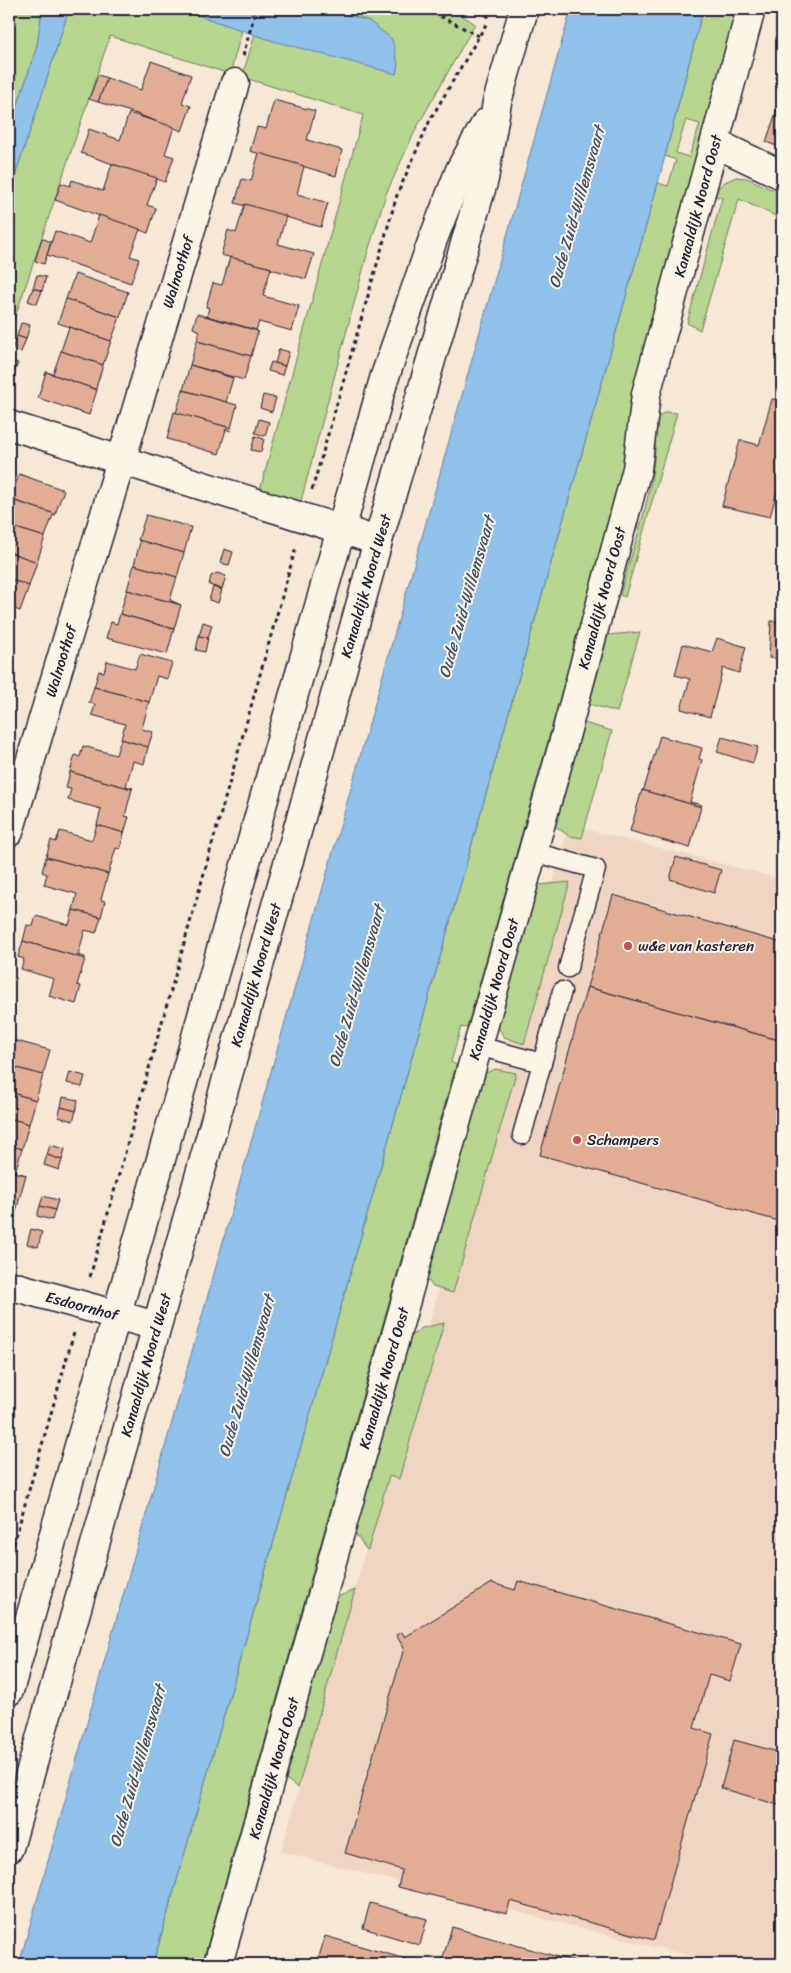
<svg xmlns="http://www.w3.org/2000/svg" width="791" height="1973" font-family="Sriracha,sans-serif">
	<rect width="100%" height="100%" fill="#f7e7d5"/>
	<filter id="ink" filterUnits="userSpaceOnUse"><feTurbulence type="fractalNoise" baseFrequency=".02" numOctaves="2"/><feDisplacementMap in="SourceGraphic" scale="10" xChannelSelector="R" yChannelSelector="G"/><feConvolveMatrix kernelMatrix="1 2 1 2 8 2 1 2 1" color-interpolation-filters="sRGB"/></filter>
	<g filter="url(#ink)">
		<polygon fill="#f0d6c2" points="569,825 782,879 782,1964 722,1964 281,1852"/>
		<g fill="#b6d58e" stroke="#6c7c64" fill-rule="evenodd">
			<polygon points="9,9 42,9 42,12 37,46 9,132"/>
			<polygon points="69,9 180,9 242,30 230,74 110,36 9,335 9,193 35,116"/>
			<polygon points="327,9 453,9 475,24 416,129 386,194 367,255 301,501 260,490 363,115 242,77 255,34 391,71 369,21"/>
			<path d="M 703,9 L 743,9 L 632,393 L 622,479 L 467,1028 L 461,1027 L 451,1062 L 456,1065 L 202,1964 L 179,1962 L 178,1964 L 153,1964 L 393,1124 L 658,183 L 668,186 L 676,160 L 665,156 ZM 686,120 L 700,124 L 689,157 L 676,153 Z"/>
			<polygon points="736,177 747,178 782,194 782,219 739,199 700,330 687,323 722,198 712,195 723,183"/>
			<path d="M 665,412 L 677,413 L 625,597 L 620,595 C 636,537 659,480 655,420 Z"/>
			<polygon points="640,632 617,712 589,704 608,635"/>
			<polygon points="584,723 612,731 582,838 569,836 555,826"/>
			<polygon points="570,882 524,1044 504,1037 498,1027 538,885"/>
			<polygon points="496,1069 516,1073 453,1293 433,1287 427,1279 485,1073"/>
			<polygon points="444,1323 399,1479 389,1476 368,1550 366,1549 355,1533 411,1336 422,1328"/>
			<polygon points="355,1590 298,1788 286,1779 337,1597"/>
		</g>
		<g fill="#8fc1eb" stroke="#6381a5">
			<polygon points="42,9 69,9 35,116 9,193 9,132 37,46"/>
			<polygon points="180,9 327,9 369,21 392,39 398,64 396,74 270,40"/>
			<polygon points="571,9 703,9 658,183 393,1124 153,1964 19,1964"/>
		</g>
		<g fill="#e1ad95" stroke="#22223b">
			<polygon points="151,61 191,75 182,103 191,106 182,131 134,113 98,102 107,78 141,90"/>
			<polygon points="98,75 107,78 98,102 89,99"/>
			<polygon points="782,95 782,118 775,115"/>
			<polygon points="274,100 315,111 307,140 342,150 336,176 250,151 257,127 266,129"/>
			<polygon points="129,113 174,127 165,154 174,157 165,182 81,153 89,129 120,140"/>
			<polygon points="775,115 782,118 782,148 766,142"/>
			<polygon points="259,153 304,166 297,194 328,203 321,227 235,203 242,179 251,181"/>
			<polygon points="112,164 157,178 147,205 156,208 148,233 55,200 61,183 70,186 72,180 103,191"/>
			<polygon points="245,204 286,216 278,244 314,254 306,279 271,269 271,268 221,255 228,230 236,233"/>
			<polygon points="99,215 140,229 130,256 139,259 131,283 47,255 55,231 90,243"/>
			<polygon points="42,238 51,242 44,264 35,261"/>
			<polygon points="230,257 271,268 263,296 299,306 292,331 259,322 256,330 207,316 209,308 206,307 213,283 222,285"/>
			<polygon points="75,274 128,292 120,317 66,299"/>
			<polygon points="37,275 46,277 42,291 33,288"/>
			<polygon points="33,288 42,291 37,304 28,301"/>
			<polygon points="66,299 120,317 111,341 58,323"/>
			<polygon points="197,314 258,331 251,356 197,341 200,331 193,328"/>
			<polygon points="21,323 30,325 26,339 17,336"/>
			<polygon points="69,327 111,341 103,365 61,351"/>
			<polygon points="17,336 26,339 21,352 12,349"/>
			<polygon points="197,341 251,356 244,380 190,365"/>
			<polygon points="279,349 289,352 285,366 275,363"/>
			<polygon points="61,351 103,365 96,388 97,390 46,372 53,374"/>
			<polygon points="9,360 18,363 13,376 9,375"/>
			<polygon points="271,362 285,366 282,375 268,371"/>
			<polygon points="190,365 233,378 226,402 183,390"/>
			<polygon points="46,372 97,390 89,415 38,398"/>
			<polygon points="183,390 237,405 231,428 176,413"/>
			<polygon points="263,395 276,398 272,412 260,408"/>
			<polygon points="772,399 782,400 782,473 770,517 722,506 740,440 759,445"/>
			<polygon points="174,412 231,428 230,431 226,429 219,454 167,439"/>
			<polygon points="259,419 269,422 265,436 255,433"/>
			<polygon points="255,436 264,439 261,452 251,450"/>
			<polygon points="19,474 64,490 55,514 9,499 11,498"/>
			<polygon points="9,499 55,514 55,516 53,515 45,537 9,526"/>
			<polygon points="146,515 191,527 184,553 138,540"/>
			<polygon points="9,526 45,537 37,562 9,552"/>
			<polygon points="138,540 184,553 177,577 134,565 140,542"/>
			<polygon points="224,549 233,552 229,565 220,563"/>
			<polygon points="9,552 37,562 29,586 9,579"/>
			<polygon points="134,565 177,577 170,600 181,605 127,590"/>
			<polygon points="217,573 226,576 222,589 209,585 211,576"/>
			<polygon points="9,579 29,586 20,611 9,607"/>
			<polygon points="213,587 222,590 218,603 209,600"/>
			<polygon points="127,590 181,605 174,629 120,614"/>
			<polygon points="120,614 174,629 167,654 106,638 111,622 117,624"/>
			<polygon points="771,621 782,622 782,659 769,658"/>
			<polygon points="203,622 212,625 208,638 199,636"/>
			<polygon points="199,636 208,638 205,652 196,650"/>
			<polygon points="717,638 746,647 739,673 723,668 710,717 681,709 690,679 675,675 683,644 712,652"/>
			<polygon points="140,654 172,663 167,679 157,676 149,702 94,687 99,671 104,672 107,661 135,669"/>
			<polygon points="94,687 149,702 142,729 153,732 148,747 121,739 125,724 92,715 95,704 89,703"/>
			<polygon points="660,736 702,748 699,759 702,760 690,802 702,805 701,807 642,790 644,789"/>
			<polygon points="722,737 758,747 753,763 717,752"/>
			<polygon points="121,739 148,747 144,764 133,761 126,786 133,788 132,789 70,772 75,755 80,757 83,746 116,755"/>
			<polygon points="70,772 132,789 125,816 129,817 124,833 97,825 101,809 68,800 71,789 66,788"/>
			<polygon points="642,790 701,807 690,848 630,831"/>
			<polygon points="97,825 124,833 120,849 116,848 108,874 46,857 51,840 56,842 60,831 92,840"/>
			<polygon points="46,857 108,874 101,900 105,901 101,917 73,910 77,894 44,885 47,874 42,872"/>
			<polygon points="676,857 721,870 714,893 670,879"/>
			<polygon points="613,895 782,943 782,1041 587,987"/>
			<polygon points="73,910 101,917 96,933 85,930 78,955 85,957 85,959 23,941 27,925 33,926 36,916 69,925"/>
			<polygon points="23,941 85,959 77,985 81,986 76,1004 49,996 54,979 21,969 24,959 18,957"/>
			<polygon points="587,987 782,1041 782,1222 540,1155"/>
			<polygon points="9,1039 50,1050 43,1075 9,1066"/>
			<polygon points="9,1066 43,1075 36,1100 9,1092"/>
			<polygon points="70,1072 85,1076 82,1087 67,1083"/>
			<polygon points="9,1092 36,1100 29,1124 9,1118"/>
			<polygon points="63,1097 78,1100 76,1111 61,1107"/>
			<polygon points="61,1107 76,1111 73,1121 58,1117"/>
			<polygon points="9,1118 29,1124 22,1149 9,1145"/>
			<polygon points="9,1145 22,1149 15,1172 26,1175 9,1171"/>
			<polygon points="50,1145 65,1149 62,1160 47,1155"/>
			<polygon points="47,1155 62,1160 59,1170 44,1165"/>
			<polygon points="9,1171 26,1175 19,1200 9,1197"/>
			<polygon points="43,1196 58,1200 55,1210 40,1206"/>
			<polygon points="9,1197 19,1200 13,1224 9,1223"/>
			<polygon points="40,1206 55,1210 52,1220 37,1216"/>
			<polygon points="31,1229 42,1232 38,1247 27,1244"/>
			<polygon points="518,1581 741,1644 730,1681 709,1675 694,1728 713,1734 654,1940 510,1901 507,1914 398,1887 402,1870 345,1853 404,1648 396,1635 402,1632 405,1637 492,1583 515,1590"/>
			<polygon points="734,1740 782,1753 782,1806 721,1788"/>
			<polygon points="370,1903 427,1919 420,1945 363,1928"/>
			<polygon points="452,1927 583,1964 441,1964"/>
			<polygon points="325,1936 423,1964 317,1964"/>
		</g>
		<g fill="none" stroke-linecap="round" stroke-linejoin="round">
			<g stroke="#22223b" stroke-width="21">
				<g id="lane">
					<polyline points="533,852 596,869 568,968"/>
					<polyline points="478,1046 542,1063"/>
					<polyline points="522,1135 562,991"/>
				</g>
			</g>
			<g stroke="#22223b" stroke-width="31">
				<g id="street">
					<polyline points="715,143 782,175"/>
					<polyline points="9,425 378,541"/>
					<polyline points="9,832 235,83"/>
					<polyline points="9,1285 156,1326"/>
					<polyline points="218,1964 559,759 637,469 646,394 751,9"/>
				</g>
			</g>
			<g stroke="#22223b" stroke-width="31">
				<g id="secondary">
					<polyline points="9,1691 384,379 432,242 460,170 486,123"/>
					<polyline points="9,1848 313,775 378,541 484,179 497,102 524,9"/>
				</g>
			</g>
			<g stroke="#22223b" stroke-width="3" stroke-dasharray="4 4" stroke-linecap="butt">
				<polyline points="426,9 479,36"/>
				<polyline points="471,9 490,17"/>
				<polyline points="243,56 256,9"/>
				<polyline points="312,490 397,195 430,120 488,21"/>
				<polyline points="90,1277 296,547"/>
				<polyline points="9,1560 74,1333"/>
			</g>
			<use href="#lane" stroke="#fcf5e5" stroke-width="18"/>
			<use href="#street" stroke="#fcf5e5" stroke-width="28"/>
			<use href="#secondary" stroke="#fcf5e5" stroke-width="28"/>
		</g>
	</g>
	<g fill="#d1495b" stroke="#fcf5e5" stroke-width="2">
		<circle cx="628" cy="946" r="5"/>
		<circle cx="577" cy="1140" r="5"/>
	</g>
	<g text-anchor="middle" stroke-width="4" stroke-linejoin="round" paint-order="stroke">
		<g font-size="15" fill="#22223b" stroke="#fcf5e5">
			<text transform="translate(698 206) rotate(-75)" y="5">Kanaaldijk Noord Oost</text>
			<text transform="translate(178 272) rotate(-73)" y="5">Walnoothof</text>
			<text transform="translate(366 586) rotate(-74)" y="5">Kanaaldijk Noord West</text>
			<text transform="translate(602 598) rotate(-75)" y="5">Kanaaldijk Noord Oost</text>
			<text transform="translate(61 661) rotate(-73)" y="5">Walnoothof</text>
			<text transform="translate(256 975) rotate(-74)" y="5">Kanaaldijk Noord West</text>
			<text transform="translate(494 989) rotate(-74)" y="5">Kanaaldijk Noord Oost</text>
			<text transform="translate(82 1306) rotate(15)" y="5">Esdoornhof</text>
			<text transform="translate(146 1365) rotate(-74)" y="5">Kanaaldijk Noord West</text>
			<text transform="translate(384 1378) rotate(-74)" y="5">Kanaaldijk Noord Oost</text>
			<text transform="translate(274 1768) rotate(-74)" y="5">Kanaaldijk Noord Oost</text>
		</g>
		<g font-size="15" fill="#22223b" stroke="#fcf5e5" text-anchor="start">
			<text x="638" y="951">w&amp;e van kasteren</text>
			<text x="587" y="1145">Schampers</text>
		</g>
		<g font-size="16" font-style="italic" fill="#435270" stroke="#fcf5e5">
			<text transform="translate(576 207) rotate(-74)" y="6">Oude Zuid-Willemsvaart</text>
			<text transform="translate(466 597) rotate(-74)" y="6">Oude Zuid-Willemsvaart</text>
			<text transform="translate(356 986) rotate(-74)" y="6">Oude Zuid-Willemsvaart</text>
			<text transform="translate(246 1376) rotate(-74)" y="6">Oude Zuid-Willemsvaart</text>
			<text transform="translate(137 1766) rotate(-74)" y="6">Oude Zuid-Willemsvaart</text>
		</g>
	</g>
	<rect width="791" height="1973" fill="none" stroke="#fcf5e5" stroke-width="30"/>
	<rect x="15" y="15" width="761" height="1943" fill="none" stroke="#22223b" stroke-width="2" filter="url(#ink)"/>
</svg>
